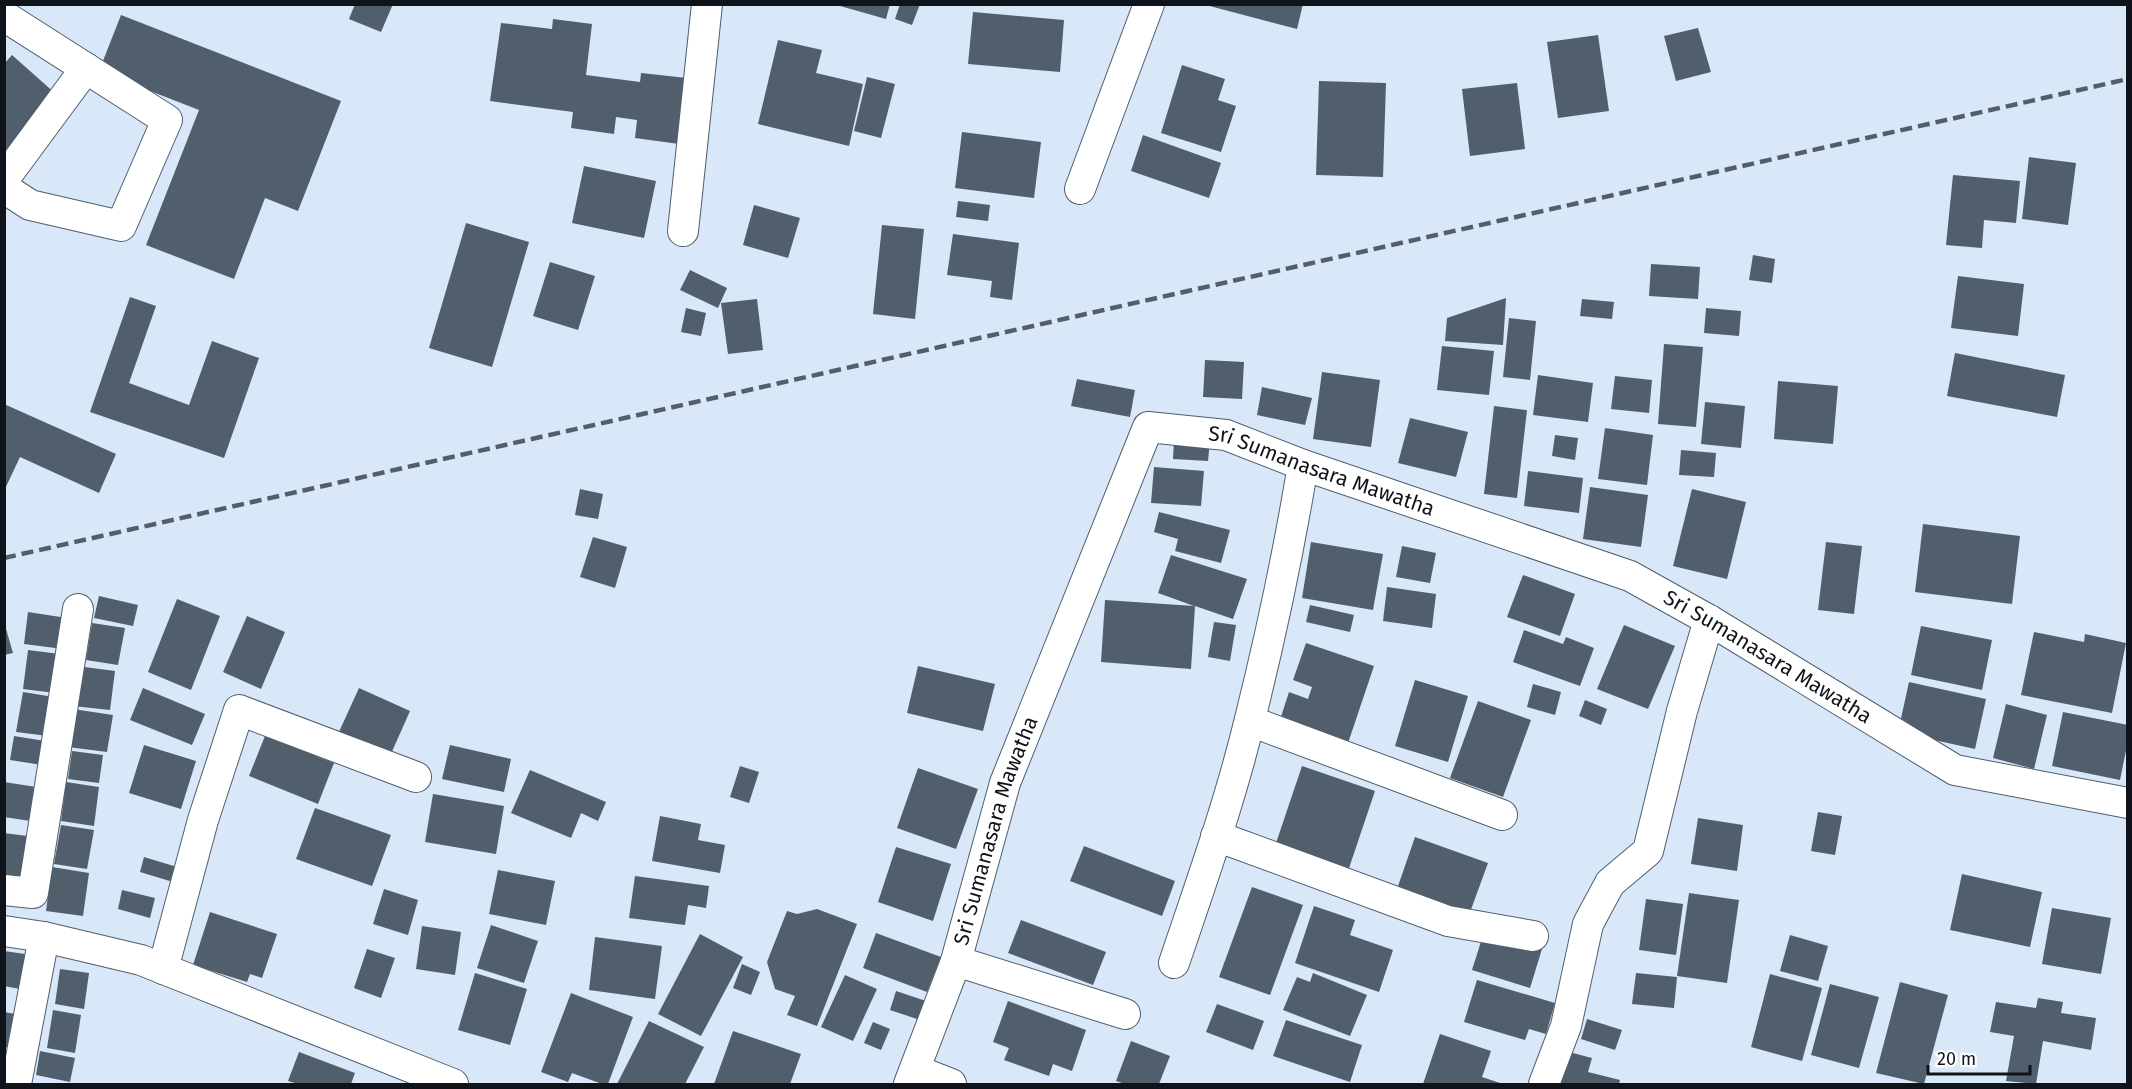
<svg xmlns="http://www.w3.org/2000/svg" width="2132" height="1089" font-family="'Fira Sans',sans-serif">
	<rect width="100%" height="100%" fill="#d8e8f9"/>
	<g fill="#515f6d">
		<polygon points="355,4 393,4 381,32 349,19"/>
		<polygon points="833,4 890,4 886,19"/>
		<polygon points="900,4 920,4 912,25 895,19"/>
		<polygon points="1202,4 1303,4 1297,29"/>
		<polygon points="973,12 1064,20 1060,72 968,64"/>
		<polygon points="121,15 341,101 298,211 265,198 234,279 146,245 199,110 99,71"/>
		<polygon points="553,19 592,24 586,75 640,82 641,73 687,78 679,144 635,138 637,120 616,117 614,134 571,128 573,112 490,101 501,23 552,29"/>
		<polygon points="1698,28 1711,72 1676,81 1664,36"/>
		<polygon points="1598,35 1609,111 1558,118 1547,42"/>
		<polygon points="778,40 822,50 816,73 863,84 849,146 758,124"/>
		<polygon points="12,55 57,95 4,155 4,64"/>
		<polygon points="1182,65 1225,79 1218,100 1236,106 1221,152 1161,133"/>
		<polygon points="867,77 895,84 881,138 854,131"/>
		<polygon points="1319,81 1386,83 1383,177 1316,175"/>
		<polygon points="1517,83 1525,149 1470,156 1462,89"/>
		<polygon points="962,132 1041,142 1034,198 955,188"/>
		<polygon points="1143,135 1221,163 1209,198 1131,171"/>
		<polygon points="2029,157 2076,163 2068,225 2022,219"/>
		<polygon points="584,166 656,181 644,238 572,223"/>
		<polygon points="1953,175 2020,181 2016,223 1984,220 1982,248 1946,245"/>
		<polygon points="958,201 990,205 988,221 956,217"/>
		<polygon points="754,205 800,218 788,258 743,245"/>
		<polygon points="466,223 529,242 492,367 429,348"/>
		<polygon points="882,225 924,229 915,319 873,314"/>
		<polygon points="953,234 1019,243 1012,300 990,297 992,281 947,275"/>
		<polygon points="1753,255 1775,259 1772,283 1749,280"/>
		<polygon points="550,262 595,276 578,330 533,316"/>
		<polygon points="1651,264 1700,267 1698,299 1649,296"/>
		<polygon points="690,270 727,288 718,308 680,290"/>
		<polygon points="1958,276 2024,284 2018,336 1951,328"/>
		<polygon points="130,297 156,306 129,383 189,405 212,341 259,358 224,458 90,412"/>
		<polygon points="1506,298 1503,345 1445,341 1447,318"/>
		<polygon points="757,299 763,350 728,354 721,303"/>
		<polygon points="1582,299 1614,302 1612,319 1580,316"/>
		<polygon points="686,308 706,313 701,336 681,332"/>
		<polygon points="1706,308 1741,311 1739,336 1704,333"/>
		<polygon points="1509,318 1536,321 1530,380 1503,377"/>
		<polygon points="1664,344 1703,347 1696,427 1658,424"/>
		<polygon points="1442,346 1494,351 1489,395 1437,390"/>
		<polygon points="1955,353 2065,375 2057,417 1947,396"/>
		<polygon points="1205,360 1244,362 1242,399 1203,397"/>
		<polygon points="1322,372 1380,380 1371,447 1313,439"/>
		<polygon points="1538,375 1593,383 1588,422 1533,415"/>
		<polygon points="1615,376 1652,380 1649,413 1611,409"/>
		<polygon points="1077,379 1135,390 1130,417 1071,406"/>
		<polygon points="1778,381 1838,386 1833,444 1774,439"/>
		<polygon points="1262,387 1312,398 1305,425 1257,415"/>
		<polygon points="1705,402 1745,406 1741,448 1701,444"/>
		<polygon points="4,404 116,454 99,493 20,457 4,491"/>
		<polygon points="1494,406 1527,410 1517,498 1484,494"/>
		<polygon points="1410,418 1468,432 1456,477 1398,463"/>
		<polygon points="1605,428 1653,435 1647,485 1598,479"/>
		<polygon points="1555,435 1578,438 1575,460 1552,456"/>
		<polygon points="1174,439 1210,441 1208,461 1173,459"/>
		<polygon points="1681,450 1716,453 1714,477 1679,475"/>
		<polygon points="1154,467 1204,471 1201,506 1151,503"/>
		<polygon points="1528,471 1583,478 1579,513 1524,506"/>
		<polygon points="1590,487 1648,495 1641,547 1583,539"/>
		<polygon points="580,489 603,494 598,519 575,515"/>
		<polygon points="1692,489 1746,502 1727,579 1673,566"/>
		<polygon points="1159,512 1230,530 1221,563 1175,551 1178,539 1154,532"/>
		<polygon points="1923,524 2020,536 2012,604 1915,592"/>
		<polygon points="593,537 627,547 615,588 580,577"/>
		<polygon points="1311,542 1383,554 1373,610 1302,598"/>
		<polygon points="1826,542 1862,546 1854,614 1818,610"/>
		<polygon points="1402,546 1436,553 1430,583 1396,577"/>
		<polygon points="1171,555 1247,579 1233,619 1195,606 1191,669 1101,662 1105,600 1194,606 1158,593"/>
		<polygon points="1523,575 1575,594 1560,636 1507,617"/>
		<polygon points="1387,587 1436,594 1432,628 1383,621"/>
		<polygon points="99,596 138,605 133,626 94,618"/>
		<polygon points="177,599 220,616 191,690 148,672"/>
		<polygon points="1310,605 1354,615 1350,632 1306,622"/>
		<polygon points="28,612 67,618 63,649 24,644"/>
		<polygon points="247,616 285,632 261,689 223,672"/>
		<polygon points="4,622 13,653 4,655"/>
		<polygon points="1214,622 1236,625 1230,661 1208,657"/>
		<polygon points="92,623 125,628 118,665 86,660"/>
		<polygon points="1624,625 1675,646 1648,709 1597,689"/>
		<polygon points="1921,626 1992,640 1982,690 1911,675"/>
		<polygon points="1524,630 1563,644 1566,637 1594,648 1580,686 1513,662"/>
		<polygon points="2034,632 2084,642 2085,634 2126,643 2112,713 2021,695"/>
		<polygon points="1306,643 1374,666 1346,749 1278,726 1289,692 1308,699 1312,687 1293,680"/>
		<polygon points="28,650 60,654 55,693 23,689"/>
		<polygon points="77,666 115,671 110,710 73,706"/>
		<polygon points="918,666 995,684 983,731 907,713"/>
		<polygon points="1415,680 1468,696 1448,762 1395,746"/>
		<polygon points="1909,682 1986,699 1975,749 1898,732"/>
		<polygon points="1533,684 1561,692 1555,715 1527,707"/>
		<polygon points="143,688 205,714 192,745 130,720"/>
		<polygon points="359,688 410,711 390,756 338,734"/>
		<polygon points="23,692 54,697 48,736 16,732"/>
		<polygon points="1585,700 1607,709 1601,725 1579,716"/>
		<polygon points="1478,701 1531,720 1503,797 1450,778"/>
		<polygon points="2006,704 2047,715 2034,769 1993,758"/>
		<polygon points="73,709 113,715 107,752 68,747"/>
		<polygon points="2063,712 2128,725 2128,741 2120,780 2052,766"/>
		<polygon points="14,736 45,741 42,765 10,760"/>
		<polygon points="265,736 334,763 318,804 249,776"/>
		<polygon points="144,745 196,761 181,809 129,793"/>
		<polygon points="450,745 511,759 504,792 442,779"/>
		<polygon points="72,751 103,755 99,783 68,779"/>
		<polygon points="740,766 759,772 749,803 730,797"/>
		<polygon points="1302,766 1375,791 1347,874 1274,849"/>
		<polygon points="918,768 978,789 956,849 897,828"/>
		<polygon points="530,770 606,802 598,821 581,813 571,838 511,813"/>
		<polygon points="4,782 43,788 37,822 4,817"/>
		<polygon points="66,782 99,787 94,826 61,821"/>
		<polygon points="433,794 504,806 496,854 425,842"/>
		<polygon points="315,808 391,835 372,886 296,859"/>
		<polygon points="1818,812 1842,816 1835,855 1811,851"/>
		<polygon points="660,816 701,824 698,840 725,845 720,873 652,861"/>
		<polygon points="1698,818 1743,825 1737,871 1691,864"/>
		<polygon points="61,825 94,830 87,869 54,864"/>
		<polygon points="4,833 35,837 27,882 4,879"/>
		<polygon points="1415,837 1488,863 1469,915 1397,889"/>
		<polygon points="1084,846 1175,881 1162,916 1070,881"/>
		<polygon points="896,847 951,864 933,921 878,902"/>
		<polygon points="144,857 177,867 173,882 140,872"/>
		<polygon points="52,867 89,873 83,916 46,911"/>
		<polygon points="498,870 555,881 546,925 489,914"/>
		<polygon points="1962,874 2042,892 2030,947 1950,930"/>
		<polygon points="635,876 709,886 706,908 688,905 685,925 629,918"/>
		<polygon points="1252,887 1303,905 1270,995 1219,977"/>
		<polygon points="384,889 418,900 408,935 373,924"/>
		<polygon points="122,890 155,898 150,918 118,909"/>
		<polygon points="1689,893 1739,900 1727,983 1677,976"/>
		<polygon points="1646,899 1683,904 1676,955 1639,950"/>
		<polygon points="1314,906 1355,920 1350,935 1393,950 1379,992 1295,963"/>
		<polygon points="2052,908 2111,918 2101,974 2042,964"/>
		<polygon points="817,909 857,924 817,1026 787,1015 795,996 775,989 767,962 787,911 797,914"/>
		<polygon points="210,912 277,934 262,978 250,974 247,982 193,965"/>
		<polygon points="1021,920 1106,952 1093,985 1008,953"/>
		<polygon points="491,925 538,941 524,983 477,968"/>
		<polygon points="422,926 461,932 455,975 416,969"/>
		<polygon points="1484,932 1542,949 1530,988 1472,970"/>
		<polygon points="876,933 941,957 927,992 863,968"/>
		<polygon points="700,934 743,957 701,1036 658,1014"/>
		<polygon points="1790,935 1828,946 1818,981 1780,971"/>
		<polygon points="595,937 662,946 655,999 589,990"/>
		<polygon points="367,949 395,958 381,998 354,988"/>
		<polygon points="4,951 25,954 20,989 4,986"/>
		<polygon points="742,964 760,972 751,995 733,988"/>
		<polygon points="60,969 89,973 84,1009 55,1004"/>
		<polygon points="475,973 527,989 510,1045 458,1030"/>
		<polygon points="1313,973 1367,995 1350,1036 1283,1010 1297,977 1310,982"/>
		<polygon points="1636,973 1677,977 1674,1008 1632,1004"/>
		<polygon points="1770,974 1822,988 1802,1061 1751,1047"/>
		<polygon points="845,975 877,989 853,1041 821,1027"/>
		<polygon points="1477,980 1555,1003 1546,1034 1529,1029 1525,1040 1464,1022"/>
		<polygon points="1900,982 1948,995 1924,1084 1876,1073"/>
		<polygon points="1830,984 1879,997 1859,1068 1811,1055"/>
		<polygon points="896,991 926,1001 920,1020 890,1010"/>
		<polygon points="571,993 633,1017 608,1084 602,1084 572,1073 568,1082 541,1072"/>
		<polygon points="2038,998 2063,1002 2061,1013 2096,1018 2091,1050 2043,1041 2036,1084 2006,1081 2014,1036 1990,1032 1996,1002 2036,1008"/>
		<polygon points="1008,1001 1086,1030 1072,1071 1053,1064 1049,1076 1004,1060 1009,1048 993,1042"/>
		<polygon points="1217,1004 1264,1021 1253,1050 1206,1032"/>
		<polygon points="53,1010 81,1015 75,1053 47,1048"/>
		<polygon points="4,1012 16,1014 10,1048 4,1047"/>
		<polygon points="1587,1019 1622,1030 1615,1050 1581,1039"/>
		<polygon points="1286,1020 1362,1045 1350,1082 1273,1056"/>
		<polygon points="649,1021 704,1047 685,1084 617,1084"/>
		<polygon points="873,1022 890,1029 881,1050 864,1043"/>
		<polygon points="733,1031 801,1054 790,1084 714,1084"/>
		<polygon points="1440,1034 1491,1051 1482,1077 1503,1084 1423,1084"/>
		<polygon points="1131,1041 1170,1056 1159,1084 1125,1084 1116,1081"/>
		<polygon points="40,1051 75,1058 70,1082 36,1075"/>
		<polygon points="299,1052 355,1073 351,1084 298,1084 288,1081"/>
		<polygon points="1569,1052 1592,1058 1588,1072 1620,1080 1619,1084 1561,1084"/>
	</g>
	<g fill="none" stroke-linecap="round" stroke-linejoin="round">
		<g stroke="#505e6d" stroke-width="32">
			<g id="minor">
				<polyline points="4,16 167,120 121,226 30,205 4,188"/>
				<polyline points="4,179 86,68"/>
				<polyline points="1080,189 1149,4"/>
				<polyline points="683,231 707,4"/>
				<polyline points="1250,721 1502,815"/>
				<polyline points="1216,836 1448,921 1533,936"/>
				<polyline points="4,890 33,893 78,609"/>
				<polyline points="4,931 44,937"/>
				<polyline points="956,961 1125,1014"/>
				<path d="M 1174,963 C 1201,883 1230,802 1250,719 C 1271,635 1289,550 1303,465"/>
				<polyline points="163,969 203,820 239,710 416,777"/>
				<polyline points="915,1070 951,1084"/>
				<polyline points="16,1084 44,937 141,960 453,1084"/>
				<path id="s1" d="M 909,1084 L 956,961 L 1005,783 L 1148,427 L 1226,435 L 1303,465 L 1630,576 L 1709,620 L 1955,770 L 2128,803"/>
				<polyline points="1544,1084 1566,1026 1588,924 1610,883 1648,851 1682,711 1709,620"/>
			</g>
		</g>
		<use href="#minor" stroke="#fff" stroke-width="30"/>
		<polyline stroke="#555e68" stroke-width="4.5" stroke-dasharray="12 6" stroke-linecap="butt" points="4,558 2128,79"/>
	</g>
	<g text-anchor="middle" stroke-width="6" stroke-linejoin="round" paint-order="stroke">
		<g font-size="21" fill="#0e141a" stroke="#fff">
			<text dy="7" stroke="none"><textPath href="#s1" startOffset="880">Sri Sumanasara Mawatha</textPath></text>
			<text dy="7" stroke="none"><textPath href="#s1" startOffset="1366">Sri Sumanasara Mawatha</textPath></text>
			<text dy="7" stroke="none"><textPath href="#s1" startOffset="268">Sri Sumanasara Mawatha</textPath></text>
		</g>
	</g>
	<rect width="2132" height="1089" fill="none" stroke="#0e141a" stroke-width="12"/>
	<path d="M1928 1065v9h102v-9" fill="none" stroke="#0e141a" stroke-width="3"/>
	<text x="1937" y="1065" font-size="18" fill="#0e141a" stroke="#ffffff" stroke-width="4.5" paint-order="stroke">20 m</text>
</svg>
